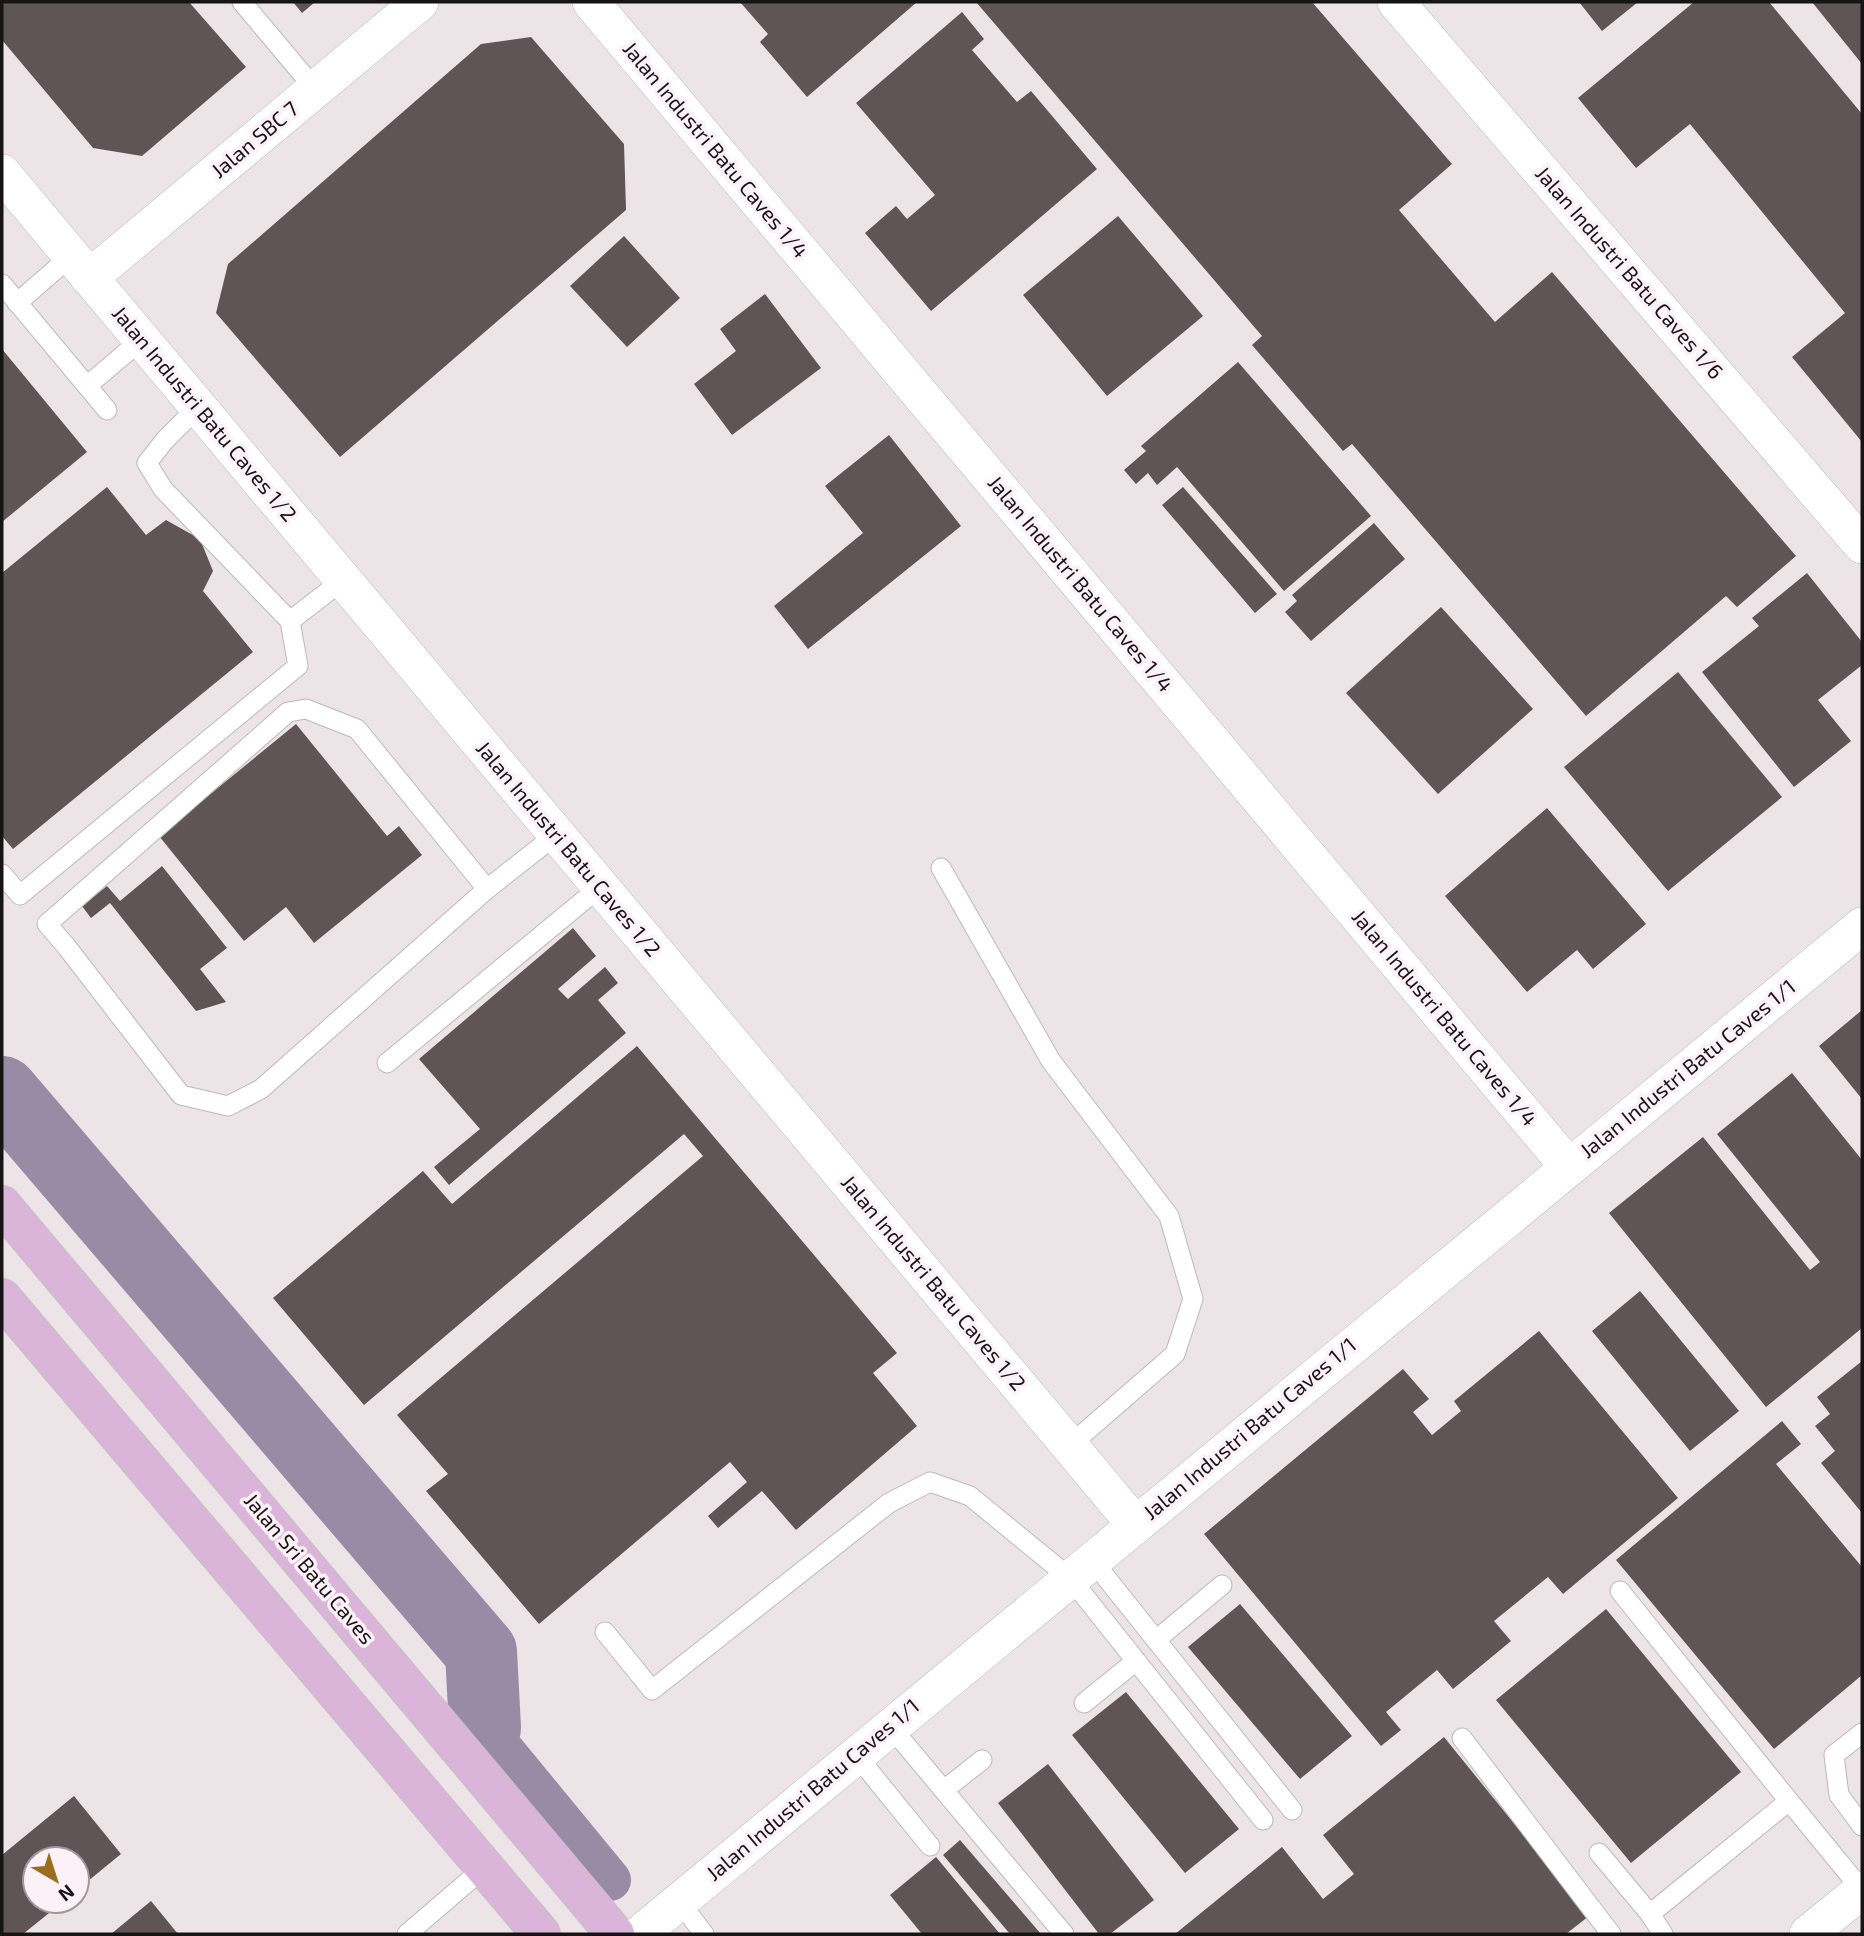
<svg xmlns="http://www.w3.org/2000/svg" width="1864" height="1936" font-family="'Exo 2',sans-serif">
	<rect width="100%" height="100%" fill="#ede4e8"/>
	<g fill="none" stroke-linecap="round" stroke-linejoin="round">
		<polyline stroke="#998ba5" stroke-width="42" points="485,1728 610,1880"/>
		<polyline stroke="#998ba5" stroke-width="72" points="2,1092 481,1652 485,1728"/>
	</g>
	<g fill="#5f5557">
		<polygon points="2,2 189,2 246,67 142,156 93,148 2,40"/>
		<polygon points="293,2 315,2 302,13"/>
		<polygon points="740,2 917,2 807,97 760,42 768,34"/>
		<polygon points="976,2 1312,2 1452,164 1399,210 1495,322 1552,272 1796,556 1737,607 1726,596 1586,716 1352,444 1343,451 1252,345 1262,336"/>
		<polygon points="1579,2 1638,2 1602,31"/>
		<polygon points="1694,2 1769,2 1862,114 1862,442 1792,357 1845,313 1690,124 1636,168 1578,98"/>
		<polygon points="1812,2 1862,2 1862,64"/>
		<polygon points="962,12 984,39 972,50 1017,102 1031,91 1097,169 931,311 865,233 896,206 907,219 935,195 856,103"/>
		<polygon points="531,37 624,144 626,210 340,457 216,313 228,264 481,44"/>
		<polygon points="1118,216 1203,316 1107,396 1023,295"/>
		<polygon points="624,236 680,298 627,347 570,286"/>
		<polygon points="765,294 821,368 732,435 694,384 736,351 720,329"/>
		<polygon points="2,349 87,452 2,522"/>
		<polygon points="1238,362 1371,516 1284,591 1177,467 1157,485 1148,473 1136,484 1124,470 1146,451 1141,446"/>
		<polygon points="889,435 961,526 808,649 774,606 863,533 825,486"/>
		<polygon points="107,487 146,535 166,520 200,539 213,571 203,591 253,652 13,849 2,836 2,573"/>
		<polygon points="1183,487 1277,594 1255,613 1162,505"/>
		<polygon points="1374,523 1405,559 1311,641 1285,612 1297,601 1292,595"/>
		<polygon points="1807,573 1862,642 1862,665 1818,700 1851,741 1794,787 1702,672 1759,626 1752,618"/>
		<polygon points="1441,607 1533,709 1438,794 1346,693"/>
		<polygon points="1678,672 1782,797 1668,891 1564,767"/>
		<polygon points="296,724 387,836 399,826 422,855 314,943 286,907 244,941 159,836"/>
		<polygon points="1547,808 1646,924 1593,969 1577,950 1527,992 1445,896"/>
		<polygon points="162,866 227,948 200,969 226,1002 196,1011 110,903 91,918 82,906 107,886 120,901"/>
		<polygon points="573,928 596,956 558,989 568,999 605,967 618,983 598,1000 626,1033 449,1185 434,1167 480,1129 419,1059"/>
		<polygon points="1862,1010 1862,1099 1819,1046"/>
		<polygon points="637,1046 897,1353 873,1373 917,1426 796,1530 762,1491 718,1528 708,1516 747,1482 730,1462 539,1624 426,1491 448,1474 397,1415 703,1156 684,1134 364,1405 273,1298 423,1171 452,1204"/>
		<polygon points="1792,1073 1862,1160 1862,1328 1766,1407 1609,1213 1703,1137 1810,1270 1820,1262 1717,1134"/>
		<polygon points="1640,1291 1739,1411 1690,1451 1592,1331"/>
		<polygon points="1539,1331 1678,1498 1563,1594 1548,1577 1494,1621 1511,1641 1453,1689 1437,1670 1386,1712 1401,1730 1381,1746 1204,1534 1403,1369 1429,1399 1413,1412 1432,1435 1461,1411 1454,1401"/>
		<polygon points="1862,1361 1862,1513 1821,1463 1835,1451 1815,1426 1830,1414 1817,1397"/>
		<polygon points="1782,1421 1801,1444 1776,1464 1862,1567 1862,1675 1774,1749 1616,1560"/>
		<polygon points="1240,1604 1352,1736 1300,1779 1188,1647"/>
		<polygon points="1606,1609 1741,1772 1631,1863 1496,1700"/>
		<polygon points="1126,1692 1239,1829 1185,1873 1072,1735"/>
		<polygon points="1444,1737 1589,1916 1566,1934 1175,1934 1282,1847 1323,1899 1354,1874 1323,1835"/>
		<polygon points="1048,1764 1154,1900 1110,1934 1099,1934 998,1803"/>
		<polygon points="74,1796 121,1854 77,1890 77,1859 35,1859 35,1901 64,1901 23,1934 2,1934 2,1855"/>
		<polygon points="960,1840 1041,1934 1010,1934 943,1855"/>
		<polygon points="936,1857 1000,1934 922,1934 890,1895"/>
		<polygon points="151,1901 178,1934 111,1934"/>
	</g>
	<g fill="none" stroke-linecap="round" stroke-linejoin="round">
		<g stroke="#bfb6ba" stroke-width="21">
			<g id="service">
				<polyline points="242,2 315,89"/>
				<polyline points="2,284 107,410"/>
				<polyline points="17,303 71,256"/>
				<polyline points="87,386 141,340"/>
				<polyline points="290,621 343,580"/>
				<polygon points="306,709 357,729 487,889 261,1089 228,1106 181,1095 66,946 47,924 288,712"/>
				<polyline points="941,868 1051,1061 1169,1216 1193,1299 1175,1354 1069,1446"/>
				<polyline points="2,874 20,895 298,666 290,621 163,489 147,463 165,440 198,407"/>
				<polyline points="487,889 557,834"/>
				<polyline points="387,1063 600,887"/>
				<polyline points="1092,1560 1292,1810"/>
				<polyline points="1620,1591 1789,1801 1650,1914 1663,1934"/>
				<polyline points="605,1632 652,1690 889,1503 930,1482 970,1496 1070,1578 1263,1820"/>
				<polyline points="1156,1640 1222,1585"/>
				<polyline points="1084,1703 1136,1661"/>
				<polyline points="890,1726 1064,1934"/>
				<polyline points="1862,1733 1834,1755 1839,1795 1862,1826"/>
				<polyline points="1462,1738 1611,1934"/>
				<polyline points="857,1756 930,1846"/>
				<polyline points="944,1790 982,1760"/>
				<polyline points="1789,1801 1862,1890"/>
				<polyline points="1599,1853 1650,1914"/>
				<polyline points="679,1901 704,1934"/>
				<polyline points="407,1934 485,1867"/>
			</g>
		</g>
		<g stroke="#bfb6ba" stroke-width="38">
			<g id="minor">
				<polyline points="591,2 1568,1166"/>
				<polyline points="1396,2 1862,545"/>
				<polyline points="2,173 1135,1524"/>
				<polyline points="89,278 420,2"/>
				<polyline points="640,1934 1862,926"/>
				<polyline points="1808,1934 1862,1890"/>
			</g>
		</g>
		<g stroke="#c3c2c2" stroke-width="40">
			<g id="primary">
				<polyline points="2,1205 615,1934"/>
				<polyline points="2,1298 541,1934"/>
			</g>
		</g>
		<use href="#service" stroke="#fff" stroke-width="19"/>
		<use href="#minor" stroke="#fff" stroke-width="37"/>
		<use href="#primary" stroke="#dab5d9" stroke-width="38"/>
	</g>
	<g text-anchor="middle" stroke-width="7" stroke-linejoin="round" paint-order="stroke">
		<g font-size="21" fill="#171416" stroke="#fbf1f6">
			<text transform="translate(255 140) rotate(-40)" y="7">Jalan SBC 7</text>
			<text transform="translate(715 150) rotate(50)" y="7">Jalan Industri Batu Caves 1/4</text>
			<text transform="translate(1629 273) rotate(49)" y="7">Jalan Industri Batu Caves 1/6</text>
			<text transform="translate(204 414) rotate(50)" y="7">Jalan Industri Batu Caves 1/2</text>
			<text transform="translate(1080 584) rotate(50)" y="7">Jalan Industri Batu Caves 1/4</text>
			<text transform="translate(568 849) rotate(50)" y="7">Jalan Industri Batu Caves 1/2</text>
			<text transform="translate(1444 1018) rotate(50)" y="7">Jalan Industri Batu Caves 1/4</text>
			<text transform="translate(1688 1069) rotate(-39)" y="7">Jalan Industri Batu Caves 1/1</text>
			<text transform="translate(933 1283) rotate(50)" y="7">Jalan Industri Batu Caves 1/2</text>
			<text transform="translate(1250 1429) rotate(-40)" y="7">Jalan Industri Batu Caves 1/1</text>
			<text transform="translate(309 1569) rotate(50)" y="7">Jalan Sri Batu Caves</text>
			<text transform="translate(813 1790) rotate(-40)" y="7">Jalan Industri Batu Caves 1/1</text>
		</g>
	</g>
	<rect width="1864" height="1936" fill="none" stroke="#171416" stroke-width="7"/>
	<g transform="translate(56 1880) rotate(141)"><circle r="33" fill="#fbf1f6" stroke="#a0999c" stroke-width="2"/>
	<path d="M0-5L12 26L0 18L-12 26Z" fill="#9a6e1d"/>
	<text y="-10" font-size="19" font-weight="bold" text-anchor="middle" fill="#171416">N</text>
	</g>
</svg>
